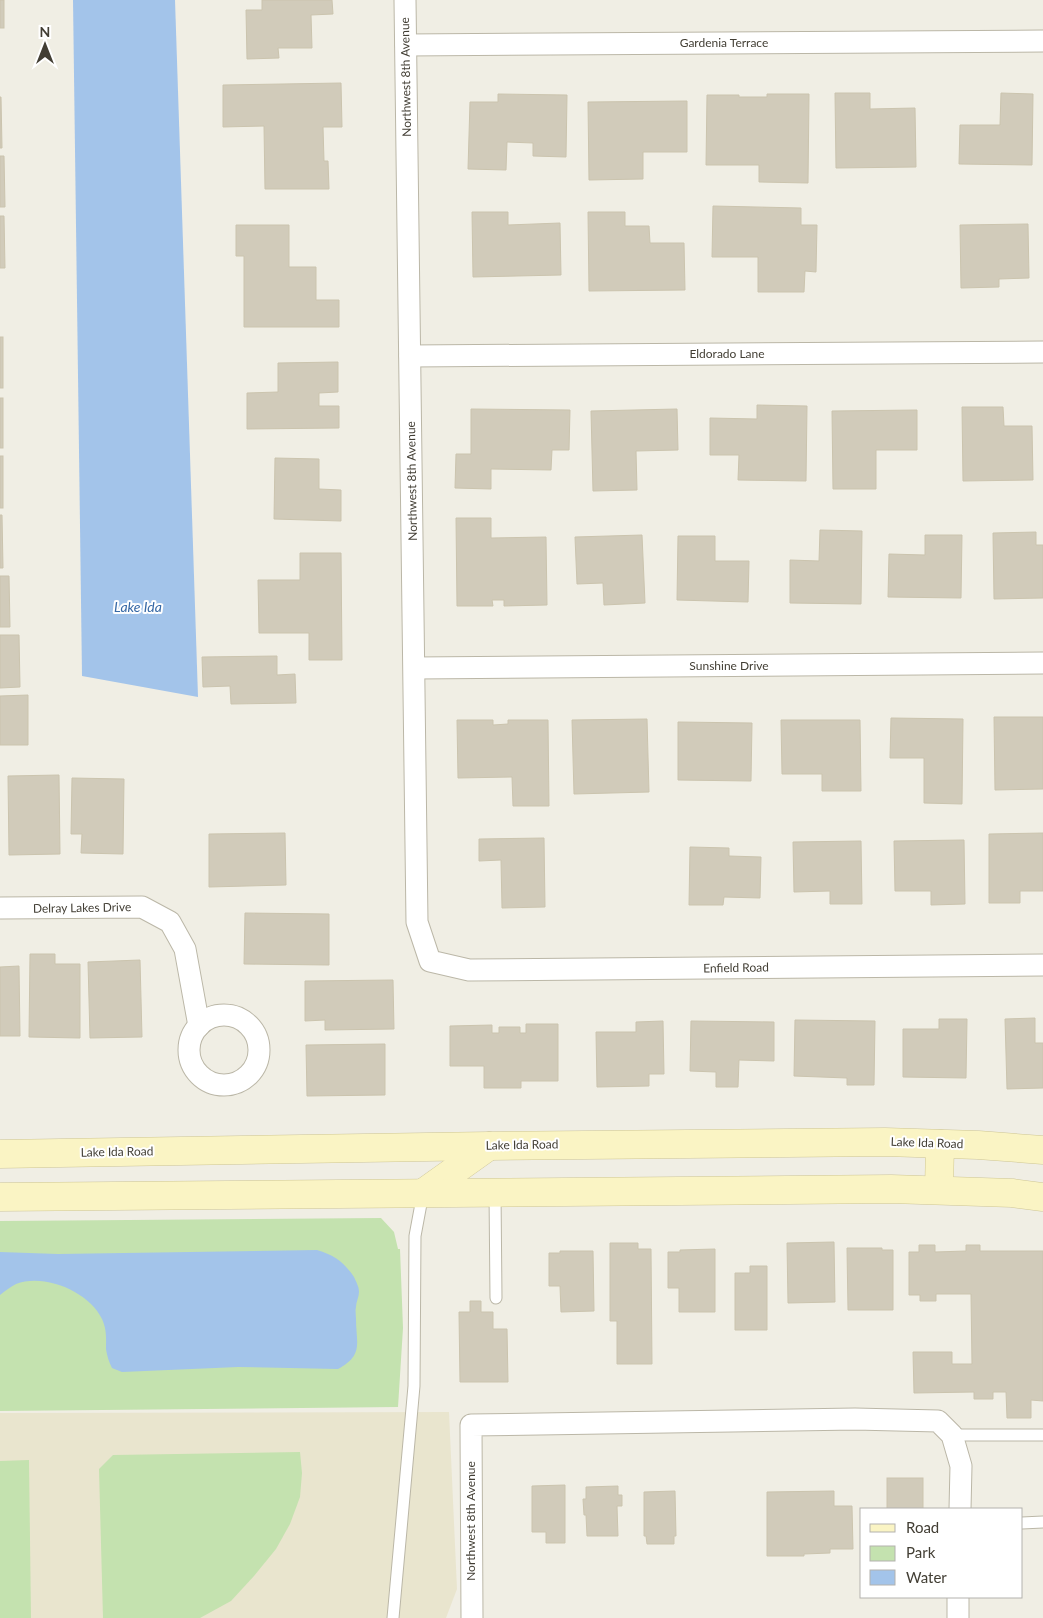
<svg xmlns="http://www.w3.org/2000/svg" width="1043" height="1618" font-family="Lato,sans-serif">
	<rect width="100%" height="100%" fill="#f0eee4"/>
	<polygon fill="#e9e5ce" points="449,1412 457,1589 446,1618 0,1618 0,1413"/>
	<g fill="#c4e2af">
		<polygon points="381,1218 394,1232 398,1249 400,1249 403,1328 398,1407 0,1411 0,1221"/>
		<polygon points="300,1452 302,1473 300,1497 290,1524 276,1549 254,1576 231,1601 200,1618 103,1618 99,1469 113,1455"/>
		<polygon points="29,1460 31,1618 0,1618 0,1461"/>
	</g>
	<g fill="#a3c4ea">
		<polygon points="73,0 175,0 198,697 82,676"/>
		<path d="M 317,1250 C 334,1255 344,1262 354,1277 C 356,1282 359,1286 359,1292 C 359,1297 356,1302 356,1307 C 355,1311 356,1315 356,1319 C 356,1343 364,1355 338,1369 L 238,1367 L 122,1372 L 112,1368 C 109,1362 107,1356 106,1349 C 106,1338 107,1330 102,1319 C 89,1292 45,1273 16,1284 C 10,1287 5,1291 0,1295 L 0,1252 L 58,1254 Z"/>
	</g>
	<g fill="#d1cbba" stroke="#cbc4ae">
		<rect x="0" y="0" width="4" height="28"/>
		<polygon points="262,0 332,0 333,14 311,15 312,48 278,48 279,58 247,59 246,10 262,10"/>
		<polygon points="341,83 342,127 323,127 324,161 328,161 329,189 265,189 264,126 223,127 223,85"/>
		<polygon points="835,93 870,93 870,109 915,108 916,167 836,168"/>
		<polygon points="1001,93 1033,94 1032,165 959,164 960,125 1000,125"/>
		<polygon points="498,94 567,95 566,157 533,156 533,143 507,142 506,170 468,169 470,102 498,102"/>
		<polygon points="767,94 809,94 808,183 759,182 759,165 706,165 707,95 739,95 739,97 767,97"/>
		<polygon points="0,97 1,97 2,148 0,148"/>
		<polygon points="687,101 687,152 643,152 643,179 589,180 588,102"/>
		<polygon points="0,156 4,156 5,207 0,207"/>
		<polygon points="713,206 801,208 801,225 817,225 816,272 805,271 804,292 758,292 758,257 712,257"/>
		<polygon points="472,212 508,212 508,225 560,223 561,275 473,277"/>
		<polygon points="588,212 625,212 625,226 649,226 650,243 684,243 685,290 589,291"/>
		<polygon points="0,216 4,216 5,268 0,268"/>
		<polygon points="1028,224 1029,278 999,279 999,287 961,288 960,225"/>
		<polygon points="236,225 289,225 289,267 316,267 316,300 339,300 339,327 244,327 244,256 236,256"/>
		<rect x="0" y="337" width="3" height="51"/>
		<polygon points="338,362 338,392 319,393 319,406 339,406 339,428 247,429 247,393 278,392 278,363"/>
		<rect x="0" y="398" width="3" height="50"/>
		<polygon points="757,405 807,406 806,481 738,480 739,455 710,455 710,418 757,419"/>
		<polygon points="962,407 1003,407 1004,426 1032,426 1033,480 963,481"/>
		<polygon points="471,409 570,410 569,450 552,450 551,470 491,469 491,489 455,488 456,454 471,454"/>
		<polygon points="677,409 678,450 636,451 637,490 593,491 591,411"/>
		<polygon points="917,410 917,450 876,450 876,489 833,489 832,411"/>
		<rect x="0" y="456" width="3" height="52"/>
		<polygon points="275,458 319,459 319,489 341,490 341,521 274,519"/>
		<polygon points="0,515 2,515 3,568 0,568"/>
		<polygon points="456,518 491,518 491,538 546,537 547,605 504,606 504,600 492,600 493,606 457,606"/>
		<polygon points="820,530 862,531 861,604 790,603 790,560 819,561"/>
		<polygon points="1036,532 1036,545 1043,545 1043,598 994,599 993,533"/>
		<polygon points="642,535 645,603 604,605 603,583 577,584 575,537"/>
		<polygon points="925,535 962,535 961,598 888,597 889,554 925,555"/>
		<polygon points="678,536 715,536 715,561 749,561 748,602 677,600"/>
		<polygon points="300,553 341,553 342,660 309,660 309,633 259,633 258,580 300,580"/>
		<polygon points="0,576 9,576 10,627 0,627"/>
		<polygon points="0,635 19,635 20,687 0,688"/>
		<polygon points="277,656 277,675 295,674 296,703 231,704 230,686 203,687 202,657"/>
		<polygon points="28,695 28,745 0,745 0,696"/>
		<polygon points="994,717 1043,717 1043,789 995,790"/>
		<polygon points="891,718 963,719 962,804 924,803 924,758 890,758"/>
		<polygon points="647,719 649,792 574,794 572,720"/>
		<polygon points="457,720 493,720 493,725 508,724 508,720 548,720 549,806 513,806 512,777 458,778"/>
		<polygon points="781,720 860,720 861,791 822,791 822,774 782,774"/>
		<polygon points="678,722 752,723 751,781 678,780"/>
		<polygon points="59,775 60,854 9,855 8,776"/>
		<polygon points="72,778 124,779 123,854 81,853 82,834 71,834"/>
		<polygon points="285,833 286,885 209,887 209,834"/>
		<polygon points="1043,833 1043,891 1020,891 1020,903 989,903 989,834"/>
		<polygon points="544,838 545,907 502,908 501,860 479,861 479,839"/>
		<polygon points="964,840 965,904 931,905 931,891 895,891 894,841"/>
		<polygon points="861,841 862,904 830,904 830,891 794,892 793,842"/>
		<polygon points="690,847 729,848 729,856 761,857 760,898 724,897 723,905 689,905"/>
		<polygon points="245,913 329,914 329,965 244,964"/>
		<polygon points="30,954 55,954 55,964 80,964 80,1038 29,1037"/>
		<polygon points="140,960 142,1037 90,1038 88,962"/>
		<polygon points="19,966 20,1036 0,1036 0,967"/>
		<polygon points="393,980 394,1029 325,1030 325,1020 305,1021 305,981"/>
		<polygon points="1035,1018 1035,1043 1043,1043 1043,1088 1007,1089 1005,1019"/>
		<polygon points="939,1019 967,1019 966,1078 903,1077 903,1029 939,1029"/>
		<polygon points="795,1020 875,1021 874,1085 847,1085 847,1078 794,1076"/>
		<polygon points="663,1021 664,1074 649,1074 649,1086 597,1087 596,1032 636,1032 636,1022"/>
		<polygon points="691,1021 774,1022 774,1061 739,1060 738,1087 716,1087 716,1072 690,1071"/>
		<polygon points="526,1024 558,1024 558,1081 521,1081 521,1088 484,1088 484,1066 450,1066 450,1026 492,1025 492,1033 499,1033 499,1027 520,1027 520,1033 526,1033"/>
		<polygon points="385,1044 385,1095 307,1096 306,1045"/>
		<polygon points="834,1242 835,1302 788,1303 787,1243"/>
		<polygon points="610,1243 638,1243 638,1249 651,1249 652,1364 617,1364 617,1321 610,1321"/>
		<polygon points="919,1245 935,1245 935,1252 966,1251 966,1245 980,1245 980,1251 1043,1251 1043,1401 1031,1400 1031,1418 1007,1418 1006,1392 993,1392 993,1399 974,1399 974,1392 914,1393 913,1352 952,1352 952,1364 972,1364 971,1294 936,1294 936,1301 920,1301 920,1295 909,1295 909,1252 919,1252"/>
		<polygon points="847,1248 882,1248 882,1250 893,1250 893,1310 848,1310"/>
		<polygon points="715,1249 715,1312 679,1312 679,1288 668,1288 668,1252 680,1252 680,1250"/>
		<polygon points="560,1251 593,1251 594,1311 561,1312 560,1286 549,1286 549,1253 560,1253"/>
		<polygon points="750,1266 767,1266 767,1330 735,1330 735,1273 750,1273"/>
		<polygon points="470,1301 481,1301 481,1312 493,1312 493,1329 507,1329 508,1382 460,1382 459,1312 470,1312"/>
		<rect x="887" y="1478" width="36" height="31"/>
		<polygon points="565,1485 565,1543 546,1543 546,1532 532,1532 532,1486"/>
		<polygon points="618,1486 618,1495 622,1495 622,1506 617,1506 618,1536 587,1536 586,1515 584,1515 583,1499 586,1499 586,1487"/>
		<polygon points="675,1491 676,1536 674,1536 674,1544 647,1544 646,1536 644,1536 644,1492"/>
		<polygon points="834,1491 834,1506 852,1506 853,1549 830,1549 830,1553 804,1554 804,1556 767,1556 767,1492"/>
	</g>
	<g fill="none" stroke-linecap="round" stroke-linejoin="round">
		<g stroke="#bbb7a7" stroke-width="13">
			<g id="lane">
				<polyline points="495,1192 496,1298"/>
				<polyline points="952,1435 1043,1435"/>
				<polyline points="1022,1523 1043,1522"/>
				<polyline points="393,1618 414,1386 415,1236 423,1193"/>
			</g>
		</g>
		<g stroke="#bbb7a7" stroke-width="23">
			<g id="street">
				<polyline points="405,0 417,922 430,961 469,970 1043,965"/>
				<polyline points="406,45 1043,41"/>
				<polyline points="410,356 1043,352"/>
				<polyline points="415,668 1043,663"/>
				<polyline points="0,908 142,907 170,922 185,949 199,1026"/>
				<circle cx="224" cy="1050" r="35"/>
				<polyline points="472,1618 471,1425 855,1419 938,1421 952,1435 961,1466 960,1509"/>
				<polyline points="958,1618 958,1597"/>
			</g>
		</g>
		<g stroke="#cec696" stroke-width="29">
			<g id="secondary">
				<polyline points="0,1154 489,1146 885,1142 978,1145 1043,1150"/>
				<polyline points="939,1190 940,1144"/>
				<polyline points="423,1193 489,1146"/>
				<polyline points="0,1197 891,1189 1012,1193 1043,1197"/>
			</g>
		</g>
		<use href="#lane" stroke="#fff" stroke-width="11"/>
		<use href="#street" stroke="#fff" stroke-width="21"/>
		<use href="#secondary" stroke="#faf4c4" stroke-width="28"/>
	</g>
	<g text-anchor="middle" stroke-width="4" stroke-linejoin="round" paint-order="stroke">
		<g font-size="12" fill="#423e34" stroke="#fff">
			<text x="724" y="47">Gardenia Terrace</text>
			<text transform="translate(406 77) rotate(-91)" y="4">Northwest 8th Avenue</text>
			<text x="727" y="358">Eldorado Lane</text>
			<text transform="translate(412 481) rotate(-91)" y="4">Northwest 8th Avenue</text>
			<text x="729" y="670">Sunshine Drive</text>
			<text transform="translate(82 908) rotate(-1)" y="4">Delray Lakes Drive</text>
			<text transform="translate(736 968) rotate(-1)" y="4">Enfield Road</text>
			<text transform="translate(927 1143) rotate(2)" y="4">Lake Ida Road</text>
			<text transform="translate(522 1145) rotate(-1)" y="4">Lake Ida Road</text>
			<text transform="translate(117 1152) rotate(-1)" y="4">Lake Ida Road</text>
			<text transform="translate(471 1521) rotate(-90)" y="4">Northwest 8th Avenue</text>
		</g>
		<g font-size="14" font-style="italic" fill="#3668a5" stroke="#fff">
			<text x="138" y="612">Lake Ida</text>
		</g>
	</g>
	<rect x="860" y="1508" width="162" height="90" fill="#ffffff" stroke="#b3b2ae"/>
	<rect x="870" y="1524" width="25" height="8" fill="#faf4c4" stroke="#b3b2ae"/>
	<text x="906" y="1533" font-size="15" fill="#423e34">Road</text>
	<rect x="870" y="1546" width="25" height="15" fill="#c4e2af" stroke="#b3b2ae"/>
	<text x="906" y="1558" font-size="15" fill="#423e34">Park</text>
	<rect x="870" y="1570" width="25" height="15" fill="#a3c4ea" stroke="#b3b2ae"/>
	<text x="906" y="1583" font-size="15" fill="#423e34">Water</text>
	<g transform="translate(45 45)" stroke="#ffffff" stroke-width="4" paint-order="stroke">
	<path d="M0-4L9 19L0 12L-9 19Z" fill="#423e34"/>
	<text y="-8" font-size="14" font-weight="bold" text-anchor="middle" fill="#423e34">N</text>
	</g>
</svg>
